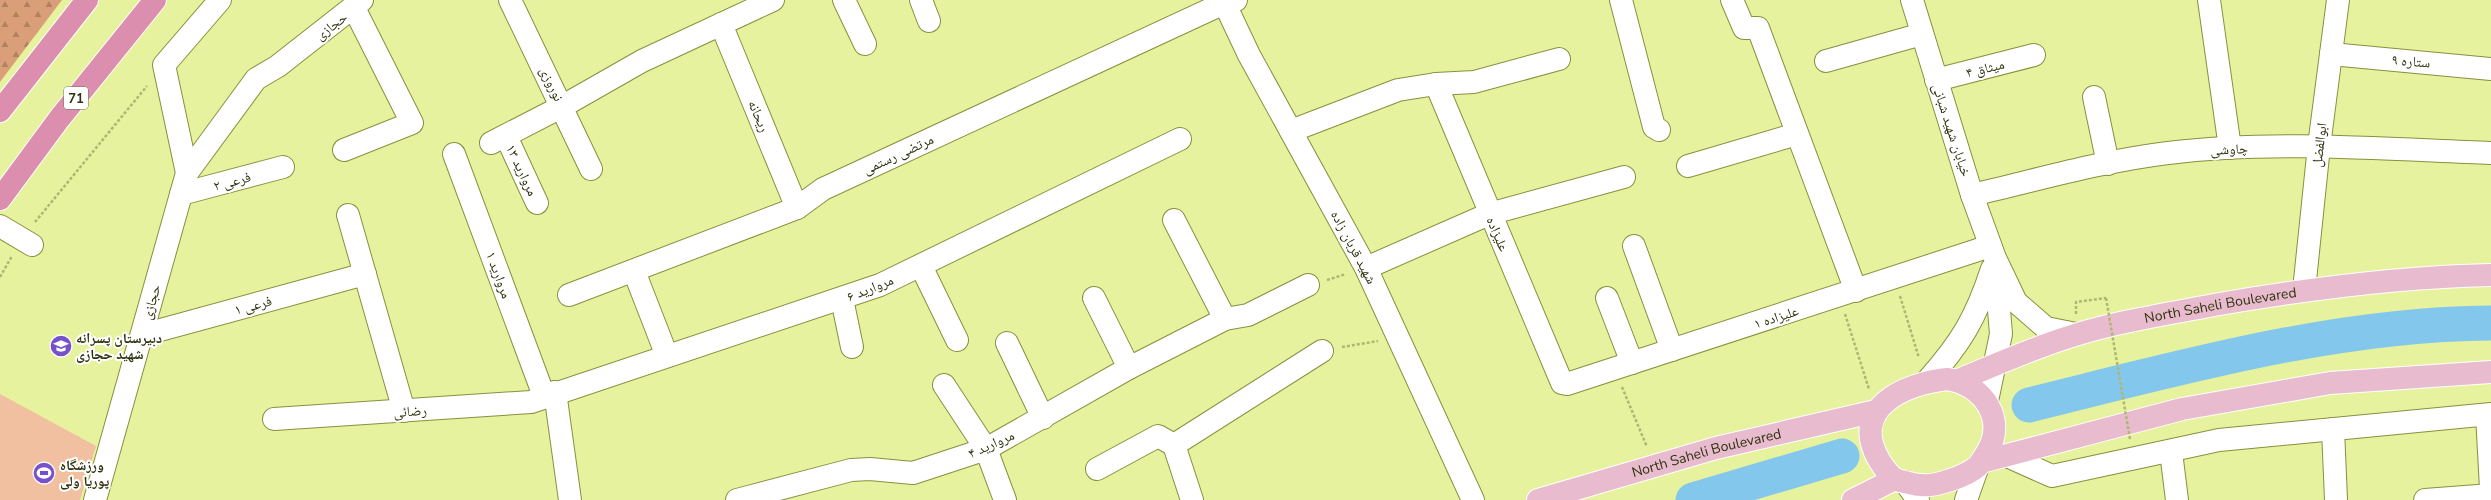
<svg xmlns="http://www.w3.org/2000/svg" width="2491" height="500" font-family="'Nunito Sans','Noto Naskh Arabic',sans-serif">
	<defs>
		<pattern id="forest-firs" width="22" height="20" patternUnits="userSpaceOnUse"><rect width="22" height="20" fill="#da9f79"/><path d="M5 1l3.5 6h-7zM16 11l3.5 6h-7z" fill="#b18262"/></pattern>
	</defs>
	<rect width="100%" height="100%" fill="#e7f29e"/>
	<polygon fill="url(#forest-firs)" points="0,0 62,0 0,82"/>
	<polygon fill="#f1c0a0" points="0,394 96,446 80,500 0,500"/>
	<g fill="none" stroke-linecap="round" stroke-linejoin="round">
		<g stroke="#83c7ed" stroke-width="35">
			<path d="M 2029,405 C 2180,368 2334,324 2491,323"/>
			<polyline points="1693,500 1842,456"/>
		</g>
		<g stroke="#88903e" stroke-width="24">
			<g id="minor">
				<polyline points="510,0 591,169"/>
				<polyline points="844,0 865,44"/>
				<polyline points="921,0 929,21"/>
				<polyline points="1223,0 1249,55 1366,268 1473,500"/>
				<polyline points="1621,0 1654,127 1659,130"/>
				<polyline points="1732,0 1744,28 1758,28 1856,291"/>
				<polyline points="1912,0 1972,195 1995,258 2016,302 2046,328 2076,334"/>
				<polyline points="2209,0 2230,148"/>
				<polyline points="721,24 797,208"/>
				<polyline points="2331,54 2491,69"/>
				<polyline points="1826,61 1922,34"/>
				<polyline points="1936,80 2034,55"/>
				<polyline points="1436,84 1562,383 1567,384 1990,246"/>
				<polyline points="2094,97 2108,164"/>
				<polyline points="1291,131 1398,90 1436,84 1474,82 1559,59"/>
				<polyline points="506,136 537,203"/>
				<polyline points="491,143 563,106 642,61 773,0"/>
				<polyline points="344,150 412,123 354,8"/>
				<polyline points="454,154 544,396"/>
				<polyline points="1688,166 1797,134"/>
				<polyline points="187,173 256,79 278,66 362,0"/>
				<polyline points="181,194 283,167"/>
				<path d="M 1972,195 C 2037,180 2102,161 2168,153 C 2274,140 2384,149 2491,153"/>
				<polyline points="348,215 404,411"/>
				<polyline points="1174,220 1225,319"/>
				<polyline points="0,226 32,245"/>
				<polyline points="1634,246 1672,350"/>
				<polyline points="921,266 957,340"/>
				<polyline points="1366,268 1489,214 1624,177"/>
				<polyline points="634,271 667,356"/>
				<polyline points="2304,290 2319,146 2338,0"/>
				<polyline points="569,295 797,208 823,189 1224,3 1236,0"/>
				<polyline points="1094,298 1129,368"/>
				<polyline points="1607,298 1632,363"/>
				<polyline points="842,299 852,347"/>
				<polyline points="142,335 365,274"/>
				<polyline points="1007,343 1043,418"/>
				<path d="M 1927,381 C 1961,343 1976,318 1992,269"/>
				<polyline points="944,385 986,449 1005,500"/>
				<polyline points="555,392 570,500"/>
				<polyline points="1987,401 2001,334 1996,274"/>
				<polyline points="2487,415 2491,489"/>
				<polyline points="274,419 531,402 880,285 1180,139"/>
				<polyline points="2333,429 2336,500"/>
				<polyline points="1174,445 1192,500"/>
				<polyline points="2171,452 2177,500"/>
				<polyline points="2007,456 2052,476 2219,440 2491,414"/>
				<polyline points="1097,469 1158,436 1174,445 1322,351"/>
				<polyline points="1905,482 1918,500"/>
				<polyline points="95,500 187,173 164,65 220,0"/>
				<polyline points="737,500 851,470 870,469 913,473 986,449 1129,368 1225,319 1248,315 1308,285"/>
				<polyline points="1966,500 1978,466"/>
				<polyline points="2425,500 2491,495"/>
			</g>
		</g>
		<g stroke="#fff" stroke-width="24">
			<g id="major">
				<path d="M 1947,379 C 1983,384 2008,420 1986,454 C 1984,457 1981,463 1978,466 C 1967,476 1935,487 1921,485 C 1914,485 1907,482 1900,481 C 1891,479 1884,468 1879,460 C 1849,408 1904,384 1947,379 Z"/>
				<path id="s1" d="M 1959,380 C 1997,364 2035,347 2075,335 C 2120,321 2168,314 2214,305 C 2306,289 2397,277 2491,275"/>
				<polyline points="1981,462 2182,409 2330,383 2491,372"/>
				<path id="s2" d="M 1538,500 L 1716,448 L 1876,411"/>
				<polyline points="1853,500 1895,479"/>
			</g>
		</g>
		<g stroke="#fff" stroke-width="24">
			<g id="highway">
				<polyline points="0,111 87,0"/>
				<polyline points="0,199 59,119 155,0"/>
			</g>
		</g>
		<g stroke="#aeb772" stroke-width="2.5" stroke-dasharray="3 2" stroke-linecap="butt">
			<polyline points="35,222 147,86"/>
			<polyline points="0,277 12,256"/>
			<polyline points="1327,280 1346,274"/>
			<polyline points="1900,296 1919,358"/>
			<polyline points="1845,314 1869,389"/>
			<polyline points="2076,314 2076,302 2106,298"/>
			<polyline points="1342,347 1378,341"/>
			<polyline points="1622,387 1647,447"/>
		</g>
		<use href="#minor" stroke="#fff" stroke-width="22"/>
		<use href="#major" stroke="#e9bbce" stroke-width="22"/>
		<use href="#highway" stroke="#db8ead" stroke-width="22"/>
		<polyline stroke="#aeb772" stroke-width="2.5" stroke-dasharray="3 2" stroke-linecap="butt" points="2106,298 2130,439"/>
	</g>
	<defs>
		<g id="school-disc" transform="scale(1.15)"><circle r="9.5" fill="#7751ca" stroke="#fff"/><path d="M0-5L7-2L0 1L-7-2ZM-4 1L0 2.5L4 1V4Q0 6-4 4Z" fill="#fff"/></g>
		<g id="stadium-disc" transform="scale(1.15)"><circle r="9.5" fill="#7751ca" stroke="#fff"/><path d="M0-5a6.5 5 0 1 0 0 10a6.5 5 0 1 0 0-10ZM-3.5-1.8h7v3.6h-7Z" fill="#fff"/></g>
	</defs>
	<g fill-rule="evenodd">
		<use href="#school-disc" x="61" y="346"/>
		<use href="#stadium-disc" x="44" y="473"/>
	</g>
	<g text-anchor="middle" stroke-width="4" stroke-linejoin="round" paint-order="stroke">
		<rect fill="#fff" stroke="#6d7057" stroke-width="1" x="64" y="87" width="24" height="22" rx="3"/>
		<g font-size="13" font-weight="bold" fill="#2f320f">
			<text x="76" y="103">71</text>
		</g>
		<g font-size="14" fill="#2f320f" stroke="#fff">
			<text transform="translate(331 26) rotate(-37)" y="5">حجازی</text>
			<text transform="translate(2411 61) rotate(5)" y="5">ستاره ۹</text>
			<text transform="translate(1985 68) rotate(-14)" y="5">میثاق ۴</text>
			<text transform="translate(552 84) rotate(64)" y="5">نوروزی</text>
			<text transform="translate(759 116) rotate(67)" y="5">ریحانه</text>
			<text transform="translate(1952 130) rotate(72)" y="5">خیابان شهید شبانی</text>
			<text transform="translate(2319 145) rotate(-83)" y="5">ابوالفضل</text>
			<text transform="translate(2229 149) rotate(-3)" y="5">چاوشی</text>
			<text transform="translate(898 154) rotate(-25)" y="5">مرتضی رستمی</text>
			<text transform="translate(522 170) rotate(65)" y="5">مروارید ۱۳</text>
			<text transform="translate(232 181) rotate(-15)" y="5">فرعی ۲</text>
			<text transform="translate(1498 234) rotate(67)" y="5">علیزاده</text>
			<text transform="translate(1354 247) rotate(62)" y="5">شهید قربان زاده</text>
			<text transform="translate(499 275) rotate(70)" y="5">مروارید ۱</text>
			<text transform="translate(870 288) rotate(-22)" y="5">مروارید ۶</text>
			<text transform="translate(151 302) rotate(-74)" y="5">حجازی</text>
			<text transform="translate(253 305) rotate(-15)" y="5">فرعی ۱</text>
			<text dy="5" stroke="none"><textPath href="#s1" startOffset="273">North Saheli Boulevared</textPath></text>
			<text transform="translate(1776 317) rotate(-18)" y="5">علیزاده ۱</text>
			<text transform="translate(410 411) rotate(-4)" y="5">رضائی</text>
			<text transform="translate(991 444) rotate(-24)" y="5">مروارید ۴</text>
			<text dy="5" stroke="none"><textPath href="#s2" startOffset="175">North Saheli Boulevared</textPath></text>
		</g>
		<g font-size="14" font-weight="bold" fill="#2f320f" stroke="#fff" text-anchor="start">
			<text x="76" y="343">دبیرستان پسرانه<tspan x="76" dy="16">شهید حجازی</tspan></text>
			<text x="60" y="470">ورزشگاه<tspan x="60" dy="16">پوریا ولی</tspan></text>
		</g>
	</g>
</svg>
